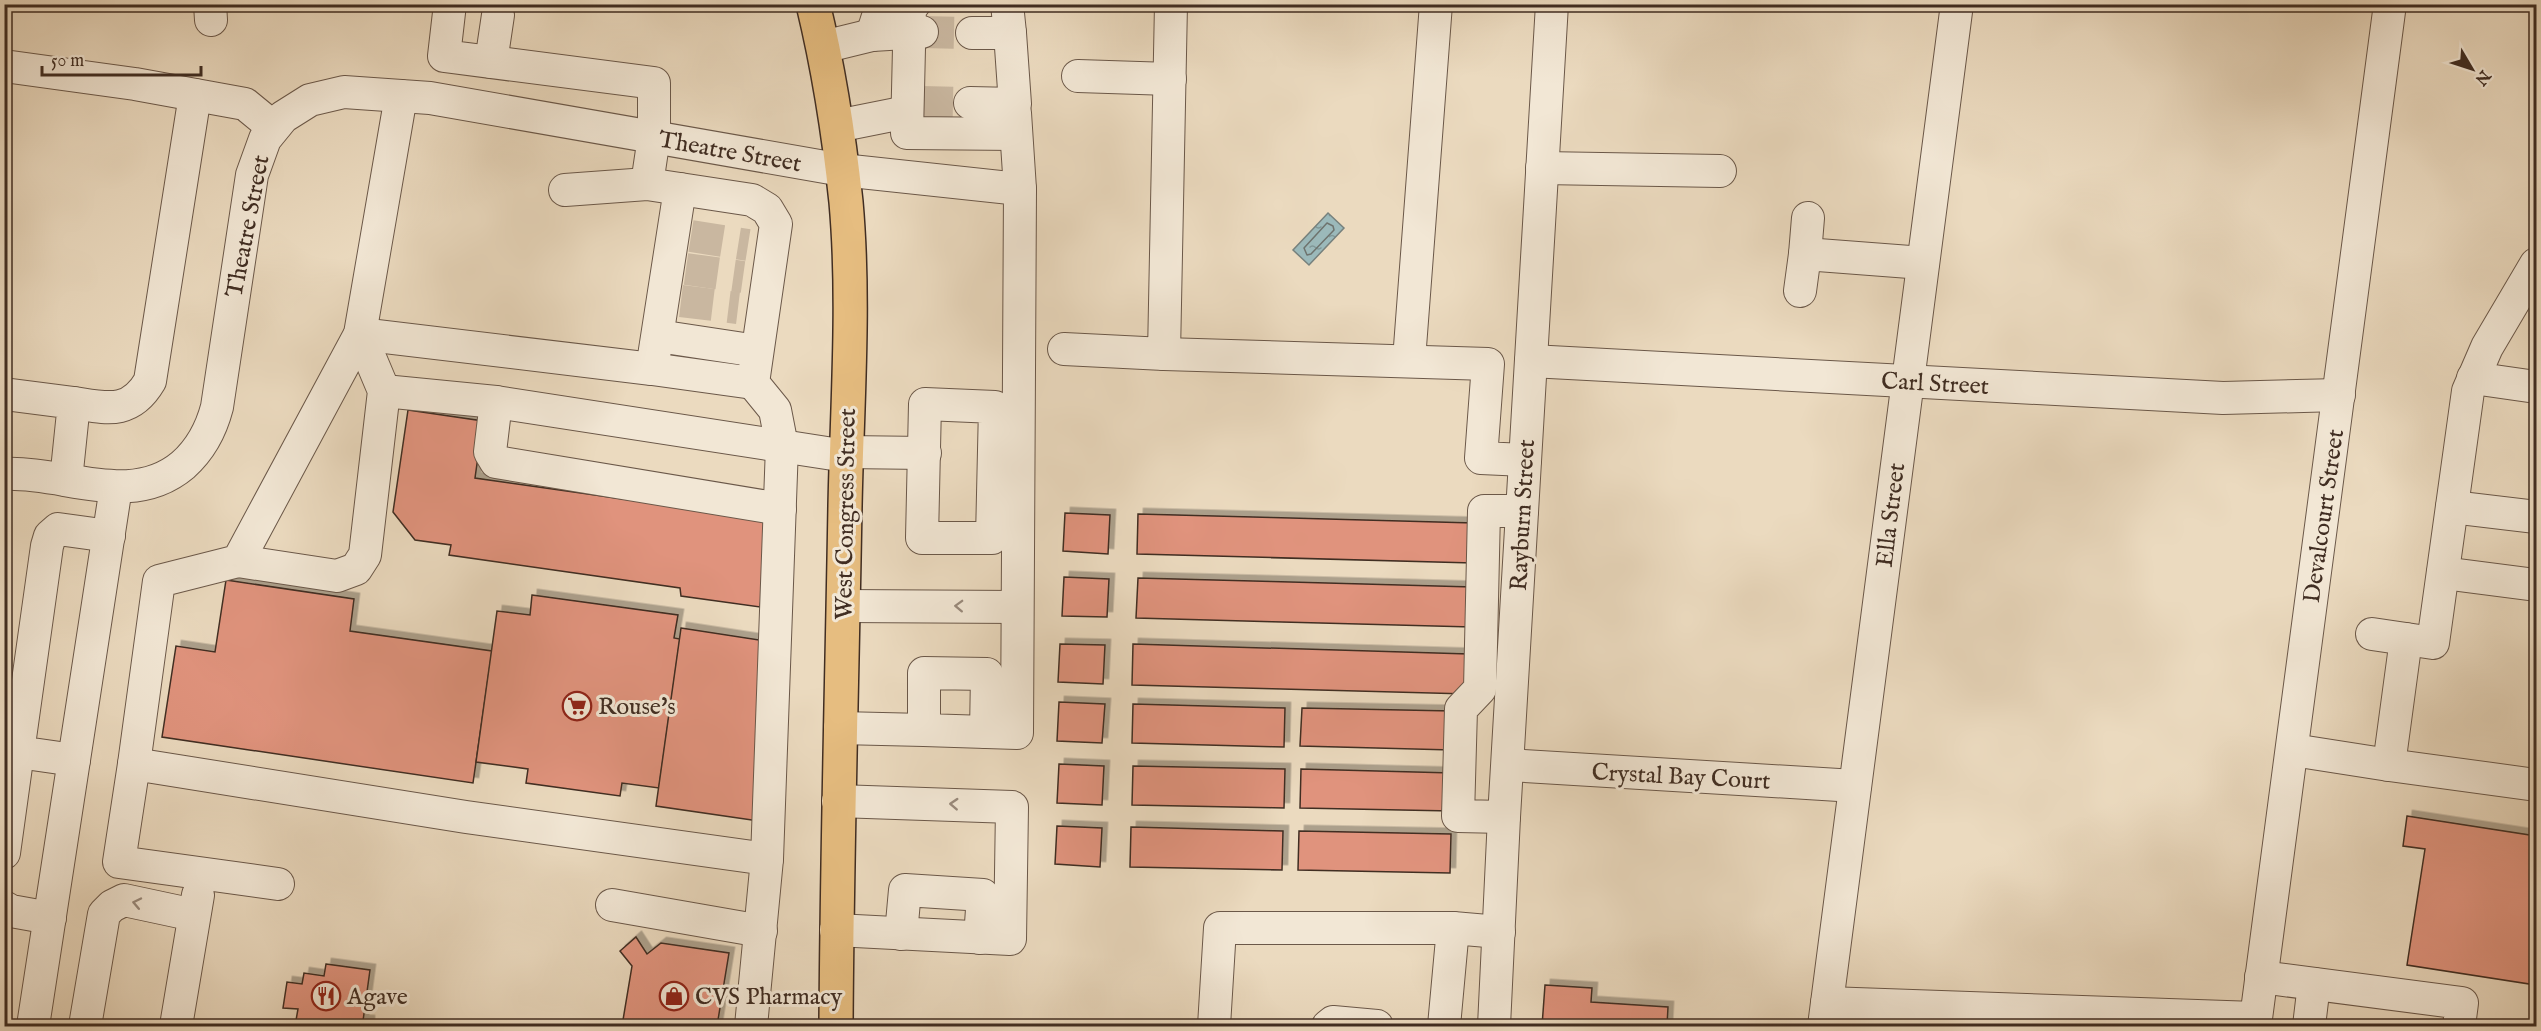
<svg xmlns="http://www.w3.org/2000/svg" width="2541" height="1031" font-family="'IM FELL English',serif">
	<defs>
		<pattern id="water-ripples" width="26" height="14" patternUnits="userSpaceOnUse" patternTransform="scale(1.5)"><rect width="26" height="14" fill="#9bb9ba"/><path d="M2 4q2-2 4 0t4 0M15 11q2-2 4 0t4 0" fill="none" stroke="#809797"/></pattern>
		<filter id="shadow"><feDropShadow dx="5.5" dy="-5.5" stdDeviation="0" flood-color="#0004"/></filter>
	</defs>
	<rect width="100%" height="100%" fill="#ebdabf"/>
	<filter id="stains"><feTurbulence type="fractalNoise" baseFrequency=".00333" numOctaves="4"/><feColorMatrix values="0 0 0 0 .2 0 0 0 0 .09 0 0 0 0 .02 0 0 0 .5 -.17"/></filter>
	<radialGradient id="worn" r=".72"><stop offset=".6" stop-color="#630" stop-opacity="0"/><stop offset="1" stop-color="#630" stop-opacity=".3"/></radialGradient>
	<polygon fill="url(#water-ripples)" stroke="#77817d" stroke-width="1.5" points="1328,213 1344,228 1309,265 1293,250"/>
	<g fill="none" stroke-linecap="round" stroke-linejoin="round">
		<polygon stroke="#6e736e" stroke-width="1.5" points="1327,223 1333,226 1334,230 1311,254 1307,255 1304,248"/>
	</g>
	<g fill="#e0937d" stroke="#402d22" stroke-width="1.5" filter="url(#shadow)">
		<polygon points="408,410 483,421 475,478 772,520 760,607 681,596 680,588 449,555 451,545 415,540 393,512"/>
		<polygon points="1065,513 1110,515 1108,554 1063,551"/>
		<polygon points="1138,514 1474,523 1473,563 1137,554"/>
		<polygon points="1064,577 1109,579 1107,617 1062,616"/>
		<polygon points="1138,578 1473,587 1472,627 1136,618"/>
		<polygon points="226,580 354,599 350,631 492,651 473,783 162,737 176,646 215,652"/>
		<polygon points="532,595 678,615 674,638 680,639 659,788 622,783 620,796 526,783 528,769 476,762 497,611 530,615"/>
		<polygon points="681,628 765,641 766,822 656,806"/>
		<polygon points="1060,644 1105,645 1103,684 1058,682"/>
		<polygon points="1133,644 1469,654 1468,694 1132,685"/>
		<polygon points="1059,702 1105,704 1102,743 1057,741"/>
		<polygon points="1133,704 1285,708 1284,747 1132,743"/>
		<polygon points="1302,708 1453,711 1452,750 1300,746"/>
		<polygon points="1059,764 1104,766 1102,805 1057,803"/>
		<polygon points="1133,766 1285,769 1284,808 1132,805"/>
		<polygon points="1301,769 1453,773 1452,811 1300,808"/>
		<polygon points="2407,816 2536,836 2536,985 2407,965 2425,849 2403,846"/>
		<polygon points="1057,826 1102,828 1100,867 1055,864"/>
		<polygon points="1131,827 1283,831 1282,870 1130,867"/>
		<polygon points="1299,831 1451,834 1450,873 1298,870"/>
		<polygon points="636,937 647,954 661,943 729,953 717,1026 622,1026 632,966 620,951"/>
		<polygon points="326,964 370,970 363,1021 369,1021 369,1026 295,1026 298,1009 283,1008 287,982 302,984 304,973 324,976"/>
		<polygon points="1545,985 1592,988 1591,1002 1668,1007 1667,1026 1542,1026"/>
	</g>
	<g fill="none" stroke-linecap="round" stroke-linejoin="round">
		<g stroke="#c9b7a0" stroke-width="32" stroke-dasharray="32 16" stroke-linecap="butt">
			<polyline points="922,32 972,33"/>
			<polyline points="921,102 970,103"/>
			<polyline points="691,236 748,245"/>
			<polyline points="686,269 743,277"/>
			<polyline points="681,301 738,308"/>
		</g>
		<g stroke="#6b5849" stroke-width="34">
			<g id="minor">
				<polyline points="210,4 211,20"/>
				<polyline points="450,4 444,56 654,83 654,137 647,184"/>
				<polyline points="914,4 910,5 907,133 1016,134"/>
				<polyline points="1007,4 1010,33"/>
				<polyline points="872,35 882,4"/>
				<polyline points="823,47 872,35 922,32"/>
				<polyline points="491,62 498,15"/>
				<polyline points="4,66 135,84 245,104 273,127"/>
				<polyline points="1078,76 1170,79"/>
				<polyline points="970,103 1015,104 1010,33 972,33"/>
				<polyline points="1015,113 1020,189"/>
				<polyline points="837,126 907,112"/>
				<polyline points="1542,168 1720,171"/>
				<polyline points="680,189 652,369 753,383"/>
				<polyline points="565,190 647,184 752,200 767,209 776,224 753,383 775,410 782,446 767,859"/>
				<polyline points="1805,254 1808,218"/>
				<polyline points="1800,291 1805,254 1923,263"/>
				<polyline points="360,334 652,369"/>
				<polyline points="658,336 757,351"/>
				<polyline points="1064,349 1164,354 1171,4"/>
				<polyline points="1164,354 1488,364 1481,458 1525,460"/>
				<polyline points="1409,360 1436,4"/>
				<polyline points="1531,361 2223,398 2339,395"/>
				<polyline points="2473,378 2536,387"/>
				<polyline points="384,391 496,402 846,456"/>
				<polyline points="4,394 74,403 66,480"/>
				<polyline points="496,402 490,452 496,462 780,509"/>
				<path d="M 74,403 C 107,408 130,415 150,381 L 195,95"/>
				<polygon points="925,404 995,407 992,538 922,538"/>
				<polyline points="846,452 925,453"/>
				<path d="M 4,474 C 64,471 131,509 183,465 C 201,449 211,430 217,407 L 252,175 L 265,139 L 283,117 L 310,100 L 344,92 L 430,98 L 842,170 L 1020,189 L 1017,733 L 986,732"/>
				<polyline points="2452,507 2536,517"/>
				<polyline points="238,561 337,576 356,569 365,555 384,391 360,334"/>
				<polyline points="2443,573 2536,585"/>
				<polyline points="844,606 1017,607"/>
				<polyline points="2372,634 2433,643 2468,391 2487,347 2536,264"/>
				<polyline points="840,728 924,730 924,673 987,674 986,732 924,730"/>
				<polyline points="4,750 18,752 4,853"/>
				<polyline points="2293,750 2389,765 2406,639"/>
				<polyline points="74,760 18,752 47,546 50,536 58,529 109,536"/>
				<polyline points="134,764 159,581 238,561 360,334 401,96"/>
				<polyline points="1508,765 1855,786"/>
				<polyline points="2389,765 2536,785"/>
				<polyline points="1504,817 1458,816 1461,709 1480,689 1484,511 1522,511"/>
				<polyline points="278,884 119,862 134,764 466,817 767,859 751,1026"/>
				<polyline points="612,905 761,931"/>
				<polyline points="4,907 11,911 50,918"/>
				<polyline points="836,930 1010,939 1012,807 838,801"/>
				<polyline points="901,934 905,890 983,895 980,938"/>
				<polyline points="2261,977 2462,1003 2459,1026"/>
				<polyline points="1827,1003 2255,1018"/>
				<polyline points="33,1026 116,487"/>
				<polyline points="85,1026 104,914 112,906 124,900 194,915"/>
				<polyline points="176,1026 198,895"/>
				<polyline points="1214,1026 1220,928 1453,928"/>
				<polyline points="1328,1026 1333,1022 1377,1026"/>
				<polyline points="1444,1026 1453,928 1499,932"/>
				<polyline points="1494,1026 1504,817 1552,4"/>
				<polyline points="1824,1026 1957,4"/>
				<polyline points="2255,1026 2390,4"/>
				<polyline points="2309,1026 2314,984"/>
			</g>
		</g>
		<g stroke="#402d22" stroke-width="36">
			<path id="major" d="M 813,4 C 829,70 839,135 846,202 C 855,303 847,406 845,506 C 842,680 837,853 836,1026"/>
		</g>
		<use href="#minor" stroke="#f2e7d5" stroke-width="32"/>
		<use href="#major" stroke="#e6bd80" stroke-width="33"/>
	</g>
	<defs><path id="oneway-chevron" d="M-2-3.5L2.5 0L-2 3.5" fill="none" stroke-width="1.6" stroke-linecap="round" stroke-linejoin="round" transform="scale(1.5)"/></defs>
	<g stroke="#998a7c">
		<use href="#oneway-chevron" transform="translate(959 606) rotate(-178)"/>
		<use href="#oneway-chevron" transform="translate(954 804) rotate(-177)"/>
		<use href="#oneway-chevron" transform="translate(137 903) rotate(-168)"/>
	</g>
	<defs>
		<g id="supermarket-ring" transform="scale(1.5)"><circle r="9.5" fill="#f2e7d5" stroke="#8f2418" stroke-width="1.5"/><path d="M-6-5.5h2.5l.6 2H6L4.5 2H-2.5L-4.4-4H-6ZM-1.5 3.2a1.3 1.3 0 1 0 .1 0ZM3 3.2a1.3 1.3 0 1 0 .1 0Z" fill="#8f2418"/></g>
		<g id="restaurant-ring" transform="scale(1.5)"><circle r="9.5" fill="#f2e7d5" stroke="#8f2418" stroke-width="1.5"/><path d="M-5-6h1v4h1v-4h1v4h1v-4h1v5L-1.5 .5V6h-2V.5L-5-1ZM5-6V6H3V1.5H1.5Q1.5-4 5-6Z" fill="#8f2418"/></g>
		<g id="shop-ring" transform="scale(1.5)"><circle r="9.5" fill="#f2e7d5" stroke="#8f2418" stroke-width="1.5"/><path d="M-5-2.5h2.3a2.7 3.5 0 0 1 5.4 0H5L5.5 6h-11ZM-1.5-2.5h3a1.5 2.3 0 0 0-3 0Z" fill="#8f2418"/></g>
	</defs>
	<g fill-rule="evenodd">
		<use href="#supermarket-ring" x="577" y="706"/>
		<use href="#restaurant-ring" x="326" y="996"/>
		<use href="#shop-ring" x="674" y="996"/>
	</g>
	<g text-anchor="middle" stroke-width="6" stroke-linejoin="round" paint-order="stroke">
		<g font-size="24" fill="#402d22" stroke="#f2e7d5">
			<text transform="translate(730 151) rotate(10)" y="8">Theatre Street</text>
			<text transform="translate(247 226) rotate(-79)" y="8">Theatre Street</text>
			<text transform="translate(1935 383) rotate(3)" y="8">Carl Street</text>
			<text transform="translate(845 514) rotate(-89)" y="8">West Congress Street</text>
			<text transform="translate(1522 515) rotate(-87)" y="8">Rayburn Street</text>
			<text transform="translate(1890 515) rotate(-83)" y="8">Ella Street</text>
			<text transform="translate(2323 516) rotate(-82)" y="8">Devalcourt Street</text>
			<text transform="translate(1681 776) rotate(3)" y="8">Crystal Bay Court</text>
		</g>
		<g font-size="24" fill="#402d22" stroke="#f2e7d5" text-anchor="start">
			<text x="598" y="714">Rouse's</text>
			<text x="347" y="1004">Agave</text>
			<text x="695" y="1004">CVS Pharmacy</text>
		</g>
	</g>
	<rect width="2541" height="1031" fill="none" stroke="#ebdabf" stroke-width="24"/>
	<rect x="6" y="6" width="2529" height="1019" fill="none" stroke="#402d22" stroke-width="3"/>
	<rect x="12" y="12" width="2517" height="1007" fill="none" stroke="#402d22" stroke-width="1.5"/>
	<g transform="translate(2472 69) rotate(129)" stroke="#f2e7d5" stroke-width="4.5" paint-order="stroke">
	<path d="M0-4.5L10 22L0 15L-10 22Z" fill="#402d22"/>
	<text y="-9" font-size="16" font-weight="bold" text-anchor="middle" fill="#402d22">N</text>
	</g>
	<path d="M42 66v9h159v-9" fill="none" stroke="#402d22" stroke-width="3"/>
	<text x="51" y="66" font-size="18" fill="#402d22" stroke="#f2e7d5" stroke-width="4.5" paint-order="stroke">50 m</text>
	<rect width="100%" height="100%" filter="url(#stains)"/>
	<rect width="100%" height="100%" fill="url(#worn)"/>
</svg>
